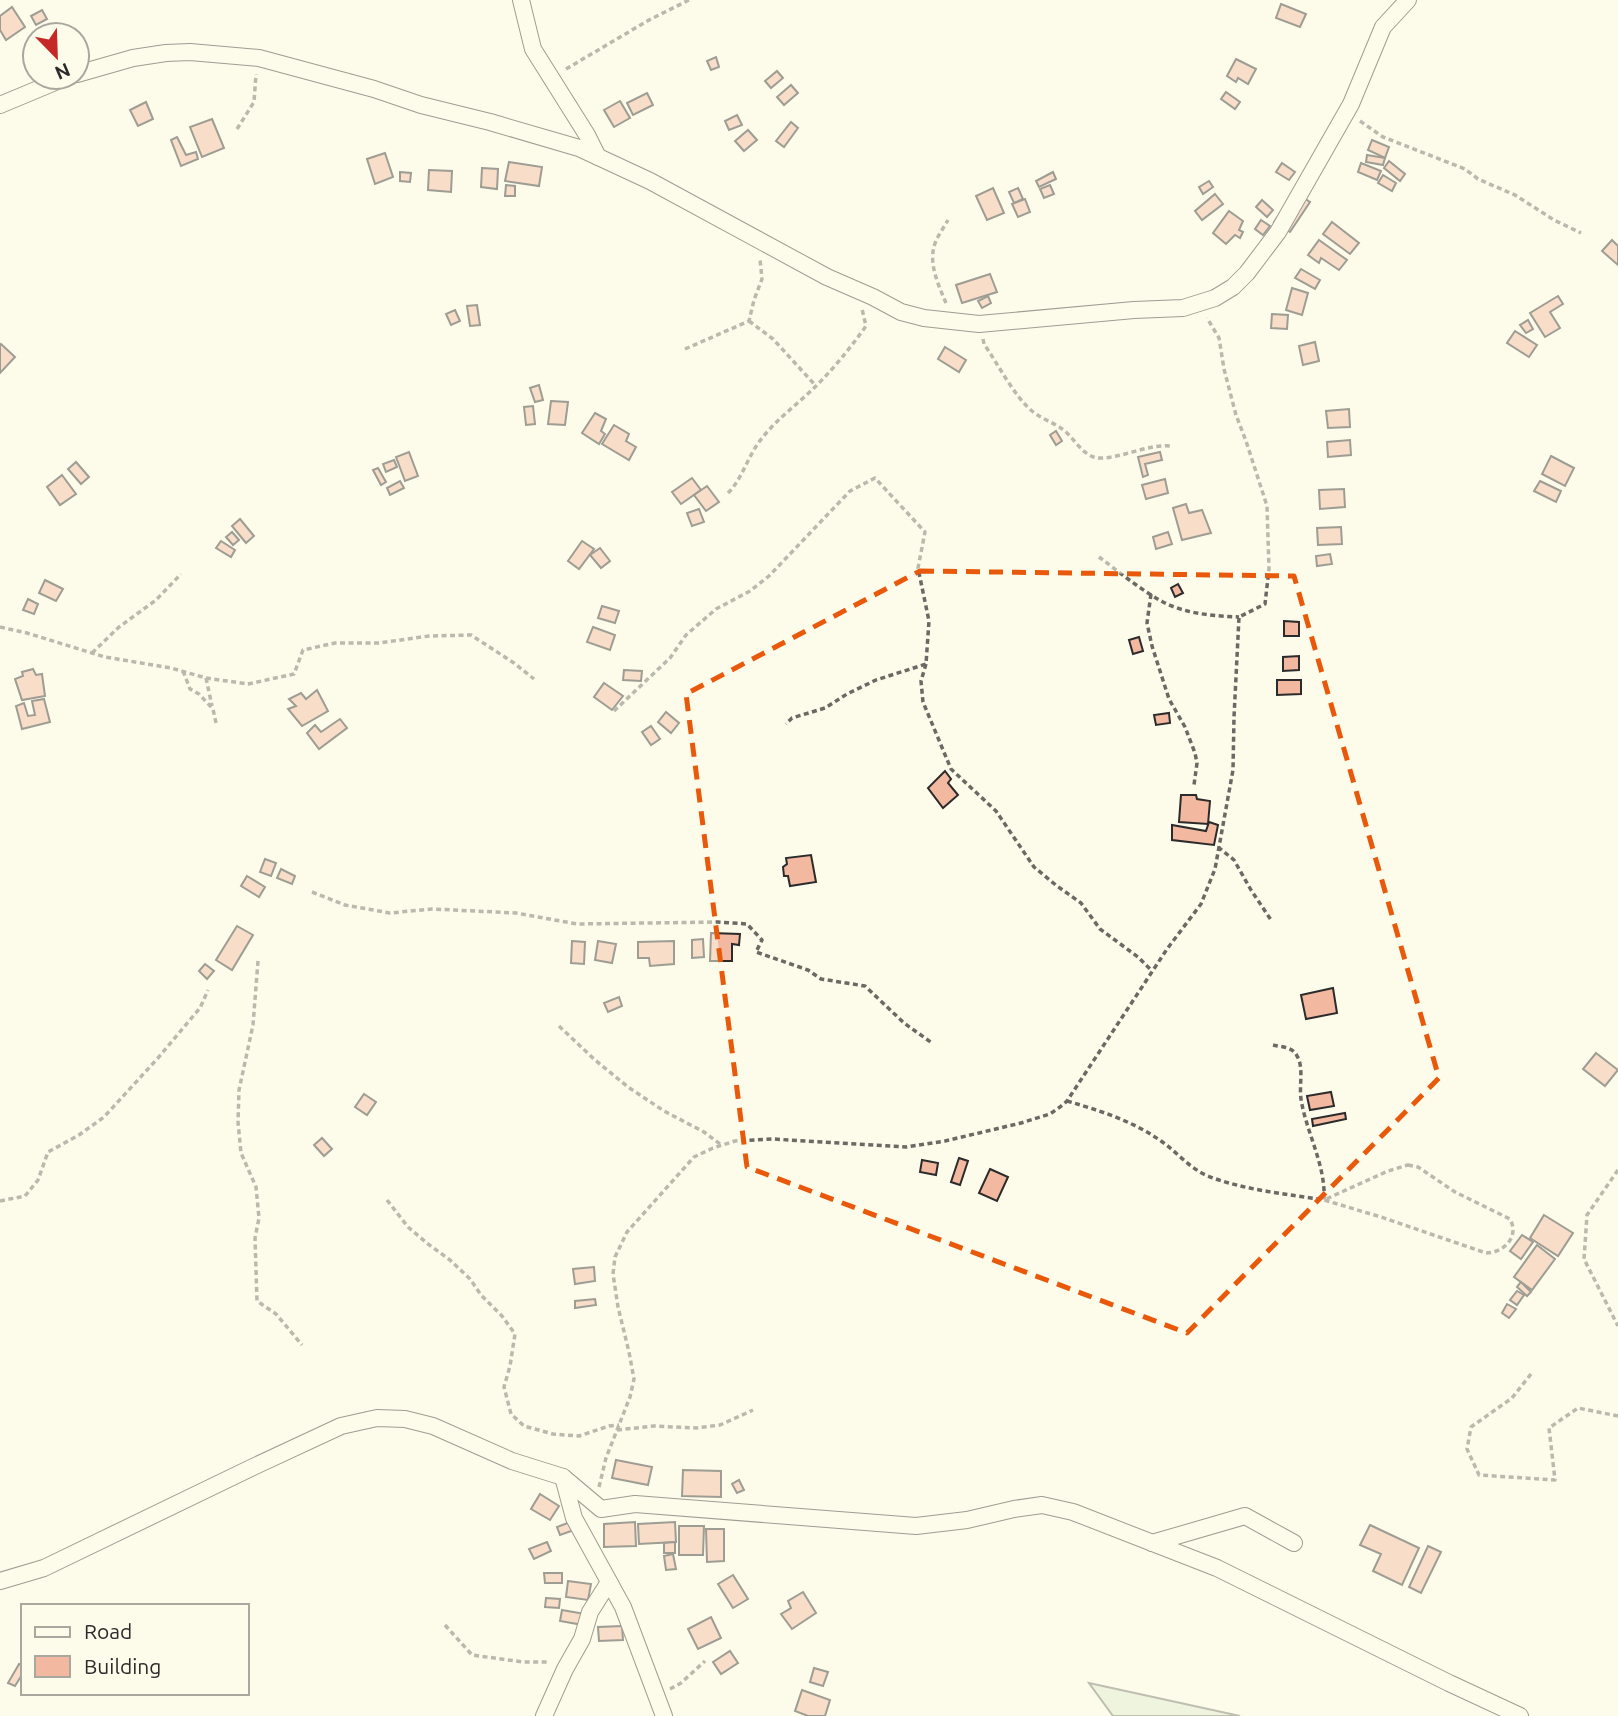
<svg xmlns="http://www.w3.org/2000/svg" width="1618" height="1716" font-family="Ubuntu,sans-serif">
	<rect width="100%" height="100%" fill="#fdfbea"/>
	<polygon fill="#deebd1" stroke="#74746e" stroke-width="2" points="1089,1683 1240,1716 1113,1716"/>
	<g fill="#f2b8a0" stroke="#2b2b2b" stroke-width="2">
		<polygon points="1281,4 1306,14 1300,27 1276,18"/>
		<polygon points="12,7 25,27 6,40 0,30 0,16"/>
		<polygon points="42,10 47,19 36,25 31,16"/>
		<polygon points="716,57 719,67 711,70 707,61"/>
		<polygon points="1236,59 1256,69 1248,84 1238,78 1236,82 1227,76"/>
		<polygon points="777,71 783,78 771,88 765,81"/>
		<polygon points="791,85 798,93 784,105 777,97"/>
		<polygon points="1226,92 1240,102 1235,109 1221,99"/>
		<polygon points="647,93 653,105 633,115 627,103"/>
		<polygon points="620,101 630,118 614,127 604,110"/>
		<polygon points="146,102 153,119 138,126 130,110"/>
		<polygon points="737,115 742,125 729,130 725,121"/>
		<polygon points="212,119 224,148 202,157 190,127"/>
		<polygon points="791,122 798,128 784,147 776,141"/>
		<polygon points="748,130 757,140 744,151 735,141"/>
		<polygon points="177,137 186,155 196,152 198,159 181,166 171,140"/>
		<polygon points="1372,140 1389,147 1385,158 1368,150"/>
		<polygon points="385,153 393,177 375,184 367,159"/>
		<polygon points="1367,155 1385,158 1383,165 1366,162"/>
		<polygon points="1389,161 1405,174 1400,181 1384,168"/>
		<polygon points="509,162 542,167 539,186 505,181"/>
		<polygon points="1282,163 1295,172 1289,180 1276,172"/>
		<polygon points="1361,163 1381,171 1377,180 1358,172"/>
		<polygon points="482,168 498,169 497,189 481,187"/>
		<polygon points="429,170 452,171 451,192 428,190"/>
		<polygon points="400,172 411,173 410,182 400,181"/>
		<polygon points="1053,172 1056,179 1039,187 1036,181"/>
		<polygon points="1383,175 1396,183 1392,191 1378,183"/>
		<polygon points="1209,181 1213,187 1203,194 1199,187"/>
		<polygon points="506,185 515,186 515,196 505,196"/>
		<polygon points="1050,185 1054,194 1044,198 1040,189"/>
		<polygon points="993,188 1004,213 987,220 976,196"/>
		<polygon points="1018,188 1023,199 1014,203 1009,192"/>
		<polygon points="1295,192 1310,202 1290,232 1274,222"/>
		<polygon points="1215,194 1223,204 1202,220 1195,211"/>
		<polygon points="1025,199 1030,212 1018,217 1012,204"/>
		<polygon points="1262,200 1273,210 1267,217 1256,207"/>
		<polygon points="1229,211 1243,221 1239,230 1243,232 1240,238 1235,235 1226,244 1213,233"/>
		<polygon points="1261,220 1270,226 1263,235 1255,229"/>
		<polygon points="1332,222 1359,243 1350,254 1323,234"/>
		<polygon points="1319,240 1347,260 1339,270 1321,258 1319,263 1308,255"/>
		<polygon points="1612,240 1618,246 1618,265 1602,251"/>
		<polygon points="1301,269 1320,280 1315,289 1295,278"/>
		<polygon points="990,274 997,292 962,303 956,285"/>
		<polygon points="1292,288 1308,293 1302,315 1286,310"/>
		<polygon points="988,296 991,303 982,308 978,301"/>
		<polygon points="1558,296 1563,304 1550,312 1560,328 1545,337 1530,313"/>
		<polygon points="477,305 480,325 470,326 467,306"/>
		<polygon points="455,310 460,321 451,325 446,314"/>
		<polygon points="1272,314 1288,315 1287,329 1271,328"/>
		<polygon points="1528,320 1533,329 1526,333 1520,325"/>
		<polygon points="1515,331 1537,345 1529,357 1507,343"/>
		<polygon points="1315,342 1319,361 1303,365 1299,346"/>
		<polygon points="1,344 15,357 0,373 0,345"/>
		<polygon points="945,347 966,360 959,372 938,359"/>
		<polygon points="539,385 543,400 535,402 530,388"/>
		<polygon points="551,401 568,402 565,425 548,424"/>
		<polygon points="533,406 535,424 526,425 524,407"/>
		<polygon points="1349,409 1350,427 1328,428 1326,411"/>
		<polygon points="595,413 606,419 601,431 605,434 599,444 582,433"/>
		<polygon points="614,425 629,434 626,441 636,447 629,460 602,444"/>
		<polygon points="1056,431 1062,441 1056,445 1050,435"/>
		<polygon points="1350,440 1351,455 1328,457 1327,442"/>
		<polygon points="409,452 418,476 405,481 396,457"/>
		<polygon points="1160,452 1162,460 1145,464 1148,475 1143,477 1138,457"/>
		<polygon points="1551,456 1574,468 1565,486 1542,474"/>
		<polygon points="394,460 397,467 386,472 383,464"/>
		<polygon points="76,462 89,477 81,484 68,469"/>
		<polygon points="378,468 386,482 381,485 373,470"/>
		<polygon points="62,475 76,494 60,505 47,487"/>
		<polygon points="692,478 701,490 681,504 672,492"/>
		<polygon points="1165,479 1168,493 1146,499 1142,485"/>
		<polygon points="400,481 404,488 390,495 387,488"/>
		<polygon points="1540,481 1561,491 1556,502 1534,491"/>
		<polygon points="707,486 719,502 706,511 694,495"/>
		<polygon points="1344,489 1345,507 1320,509 1319,490"/>
		<polygon points="1186,504 1189,513 1202,510 1211,533 1182,540 1173,508"/>
		<polygon points="699,509 704,522 692,526 687,513"/>
		<polygon points="240,519 254,536 246,543 232,526"/>
		<polygon points="1341,527 1342,544 1318,545 1317,528"/>
		<polygon points="232,532 239,540 233,545 226,537"/>
		<polygon points="1168,532 1172,544 1156,549 1153,537"/>
		<polygon points="221,541 235,550 231,557 216,548"/>
		<polygon points="582,541 594,549 579,569 568,561"/>
		<polygon points="600,548 610,561 601,568 590,555"/>
		<polygon points="1330,554 1332,564 1317,566 1316,556"/>
		<polygon points="45,580 63,589 56,601 39,593"/>
		<polygon points="1178,584 1183,593 1175,597 1171,588"/>
		<polygon points="28,599 38,604 34,614 23,610"/>
		<polygon points="602,606 619,611 615,623 598,618"/>
		<polygon points="1284,621 1299,622 1299,636 1284,636"/>
		<polygon points="593,627 615,635 610,650 587,642"/>
		<polygon points="1139,637 1143,651 1133,654 1129,640"/>
		<polygon points="1299,656 1299,670 1283,671 1283,657"/>
		<polygon points="33,669 36,675 42,674 45,696 22,700 15,679 23,676 22,672"/>
		<polygon points="624,670 642,671 641,681 623,680"/>
		<polygon points="1277,680 1301,680 1301,694 1277,695"/>
		<polygon points="604,683 623,696 612,710 594,697"/>
		<polygon points="317,690 328,711 302,726 288,709 296,706 289,699 301,693 306,699"/>
		<polygon points="44,699 50,722 22,729 16,706 24,703 28,716 35,715 32,701"/>
		<polygon points="666,712 679,723 671,733 658,722"/>
		<polygon points="1169,713 1170,723 1156,725 1154,715"/>
		<polygon points="340,719 347,728 319,749 307,733 315,725 321,732"/>
		<polygon points="651,726 660,739 651,745 642,732"/>
		<polygon points="945,771 951,779 948,783 958,795 943,808 928,788"/>
		<polygon points="1181,795 1196,795 1197,799 1210,801 1208,824 1179,822"/>
		<polygon points="1209,822 1218,825 1214,845 1172,840 1172,825 1206,831"/>
		<polygon points="811,855 816,882 790,886 788,876 784,876 783,867 787,864 786,858"/>
		<polygon points="265,859 276,863 271,876 260,872"/>
		<polygon points="281,869 295,876 292,884 277,878"/>
		<polygon points="247,876 265,887 259,897 241,886"/>
		<polygon points="237,926 253,935 232,970 216,960"/>
		<polygon points="711,933 740,934 739,945 732,944 732,961 710,961"/>
		<polygon points="703,939 704,957 692,958 692,940"/>
		<polygon points="572,941 585,942 584,964 571,963"/>
		<polygon points="598,941 616,944 612,963 595,960"/>
		<polygon points="674,941 674,964 650,966 649,958 638,958 638,942"/>
		<polygon points="205,964 214,971 207,979 199,971"/>
		<polygon points="1333,988 1337,1013 1306,1019 1301,995"/>
		<polygon points="619,997 622,1006 608,1012 604,1003"/>
		<polygon points="1596,1053 1618,1070 1605,1086 1583,1069"/>
		<polygon points="1331,1092 1334,1106 1310,1110 1307,1096"/>
		<polygon points="364,1094 376,1102 367,1115 355,1107"/>
		<polygon points="1345,1113 1346,1119 1313,1126 1312,1119"/>
		<polygon points="322,1138 332,1149 324,1156 314,1145"/>
		<polygon points="959,1158 968,1161 960,1185 951,1182"/>
		<polygon points="922,1160 938,1163 936,1175 920,1172"/>
		<polygon points="990,1169 1008,1177 997,1201 979,1193"/>
		<polygon points="1544,1215 1573,1233 1558,1256 1530,1238"/>
		<polygon points="1522,1235 1533,1242 1521,1259 1510,1251"/>
		<polygon points="1537,1245 1555,1259 1532,1290 1514,1277"/>
		<polygon points="594,1267 595,1281 575,1284 573,1269"/>
		<polygon points="1521,1282 1531,1292 1527,1296 1517,1287"/>
		<polygon points="1517,1291 1524,1295 1517,1305 1510,1300"/>
		<polygon points="595,1299 596,1305 575,1308 575,1301"/>
		<polygon points="1507,1304 1516,1309 1509,1318 1502,1313"/>
		<polygon points="616,1460 652,1467 648,1485 612,1478"/>
		<polygon points="683,1470 721,1471 721,1497 682,1496"/>
		<polygon points="739,1480 744,1490 737,1493 732,1484"/>
		<polygon points="540,1494 559,1506 550,1520 531,1509"/>
		<polygon points="573,1521 577,1529 560,1535 557,1527"/>
		<polygon points="635,1522 636,1546 604,1547 604,1524"/>
		<polygon points="675,1522 676,1542 639,1544 638,1524"/>
		<polygon points="1370,1525 1419,1548 1402,1585 1373,1571 1381,1554 1360,1545"/>
		<polygon points="679,1526 704,1526 703,1555 679,1555"/>
		<polygon points="706,1529 724,1529 724,1561 707,1562"/>
		<polygon points="547,1542 551,1551 534,1559 529,1549"/>
		<polygon points="675,1542 675,1553 664,1553 664,1543"/>
		<polygon points="1428,1546 1441,1552 1421,1593 1409,1587"/>
		<polygon points="673,1554 676,1569 666,1570 664,1556"/>
		<polygon points="544,1573 562,1573 562,1583 545,1583"/>
		<polygon points="733,1575 748,1599 733,1608 718,1584"/>
		<polygon points="568,1581 591,1584 588,1600 566,1597"/>
		<polygon points="803,1592 816,1613 792,1629 781,1614 791,1608 788,1601"/>
		<polygon points="546,1598 560,1599 559,1608 545,1607"/>
		<polygon points="562,1610 585,1614 583,1625 560,1621"/>
		<polygon points="711,1617 721,1638 698,1649 688,1629"/>
		<polygon points="622,1626 623,1640 599,1641 598,1627"/>
		<polygon points="730,1651 738,1663 721,1674 713,1662"/>
		<polygon points="19,1664 23,1666 23,1673 15,1686 8,1683"/>
		<polygon points="814,1668 828,1672 823,1686 810,1682"/>
		<polygon points="802,1690 830,1700 825,1716 808,1716 795,1711"/>
	</g>
	<g fill="none" stroke-linecap="round" stroke-linejoin="round">
		<g stroke="#2b2b2b" stroke-width="18">
			<g id="street">
				<polyline points="521,0 533,49 587,135 598,157"/>
				<polyline points="77,74 133,58 166,53 190,52 259,58 374,89 421,105 490,122 579,148 650,181 827,277 873,297 901,312 924,318 979,324 1134,310 1183,308 1215,298 1233,287 1247,273 1278,232 1351,104 1383,27 1408,0"/>
				<polyline points="0,105 67,77"/>
				<polyline points="563,1477 574,1518 623,1607 664,1716"/>
				<polyline points="1152,1543 1245,1516 1294,1543"/>
				<polyline points="0,1581 44,1568 253,1467 341,1426 377,1418 405,1419 433,1426 512,1461 563,1477 601,1509 635,1504 916,1526 967,1520 1014,1509 1042,1505 1073,1512 1217,1568 1449,1683 1520,1716"/>
				<polyline points="544,1716 565,1669 582,1639 590,1612 609,1582"/>
			</g>
		</g>
		<g stroke="#6a6964" stroke-width="3.5" stroke-dasharray="5 3.5" stroke-linecap="butt">
			<polyline points="566,69 649,20 689,0"/>
			<polyline points="1360,121 1383,137 1465,169 1478,179 1515,195 1554,220 1581,233"/>
			<polyline points="237,129 254,102 256,74"/>
			<path d="M 946,303 C 938,284 927,261 936,241 C 939,234 944,227 948,220"/>
			<polyline points="749,321 773,339 816,386"/>
			<path d="M 983,339 L 984,344 C 998,364 1014,396 1032,411 C 1044,421 1057,423 1068,434 C 1078,444 1086,459 1102,458 C 1125,457 1148,444 1171,446"/>
			<polyline points="685,349 749,321 754,300 762,279 760,259"/>
			<path d="M 728,493 C 743,478 748,455 762,438 C 778,418 799,403 817,385 C 835,367 851,347 866,326 L 862,309"/>
			<path d="M 1099,557 C 1119,572 1141,590 1163,602 C 1186,614 1214,616 1239,617"/>
			<polyline points="1151,594 1147,623 1152,646 1169,699 1185,727 1195,753 1197,763 1194,785"/>
			<polyline points="0,627 27,633 105,657 171,668 206,678 248,684 294,674 303,650 335,643 379,643 429,636 471,635 514,663 534,679"/>
			<polyline points="92,653 119,627 156,600 181,574"/>
			<polyline points="926,664 921,681 923,702 951,769 996,811 1034,867 1057,886 1081,903 1100,929 1138,957 1152,971"/>
			<polyline points="183,671 190,689 199,694 213,709 216,723"/>
			<polyline points="206,678 212,706"/>
			<polyline points="614,711 670,658 686,635 716,609 750,591 769,576 850,491 875,478 925,532 918,568 929,621 926,664 876,680 847,694 825,708 792,718 786,724"/>
			<polyline points="1218,847 1234,860 1251,890 1271,920"/>
			<polyline points="312,892 345,905 390,913 432,909 516,913 577,924 718,922 747,924 762,940 756,952 808,970 821,979 865,986 904,1023 932,1043"/>
			<polyline points="258,961 253,1025 239,1090 238,1122 241,1153 256,1187 259,1218 255,1238 257,1301 276,1314 302,1345"/>
			<polyline points="559,1026 595,1060 628,1087 664,1111 704,1132 720,1144"/>
			<path d="M 1067,1101 C 1098,1110 1133,1121 1161,1141 C 1177,1152 1189,1168 1208,1176 C 1243,1190 1287,1194 1324,1200 C 1326,1165 1306,1132 1301,1099 C 1299,1086 1304,1067 1297,1056 C 1293,1047 1282,1047 1273,1045"/>
			<path d="M 1408,1165 L 1418,1167 L 1455,1192 L 1510,1219 C 1520,1237 1503,1253 1486,1253 L 1381,1217 L 1324,1200 L 1388,1171 Z"/>
			<polyline points="1618,1170 1587,1215 1584,1259 1618,1326"/>
			<polyline points="387,1200 408,1227 428,1244 450,1260 470,1279 481,1295 502,1316 515,1334 510,1366 504,1387 511,1414 524,1426 553,1434 579,1436 609,1426 619,1425"/>
			<polyline points="0,1201 25,1196 38,1180 48,1152 79,1135 104,1117 158,1058 200,1008 208,990"/>
			<polyline points="1531,1374 1512,1398 1471,1427 1467,1449 1479,1475 1555,1480 1549,1428 1578,1408 1618,1416"/>
			<polyline points="617,1430 654,1426 696,1428 720,1425 753,1410"/>
			<polyline points="599,1487 606,1458 630,1397 634,1379 629,1352 618,1307 613,1274 615,1257 627,1232 694,1157 713,1148 735,1141 773,1139 906,1147 945,1141 1021,1123 1050,1114 1060,1107 1067,1101 1167,949 1201,904 1215,869 1233,770 1234,717 1239,617 1265,604 1269,569 1267,506 1246,441 1236,415 1224,369 1219,338 1207,318"/>
			<polyline points="445,1625 472,1655 523,1662 550,1662"/>
			<polyline points="670,1689 681,1683 705,1661"/>
		</g>
		<use href="#street" stroke="#fdfbea" stroke-width="16"/>
	</g>
	<path d="M0 0H1618V1716H0ZM 920,571 L 1294,576 L 1439,1078 L 1187,1333 L 747,1167 L 686,694 Z" fill="#fdfbea" fill-opacity=".55" fill-rule="evenodd"/>
	<path fill="none" stroke="#e8590c" stroke-width="5" stroke-dasharray="14 9" stroke-linejoin="round" d="M 920,571 L 1294,576 L 1439,1078 L 1187,1333 L 747,1167 L 686,694 Z"/>
	<rect x="21" y="1604" width="228" height="91" fill="#fdfbea" stroke="#a9a89e" stroke-width="2"/>
	<rect x="35" y="1627" width="35" height="10" fill="#fdfbea" stroke="#a9a89e" stroke-width="2"/>
	<text x="84" y="1639" font-size="21" fill="#2b2b2b">Road</text>
	<rect x="35" y="1656" width="35" height="21" fill="#f2b8a0" stroke="#a9a89e" stroke-width="2"/>
	<text x="84" y="1674" font-size="21" fill="#2b2b2b">Building</text>
	<g transform="translate(56 56) rotate(157)"><circle r="33" fill="#fdfbea" stroke="#a9a89e" stroke-width="2"/>
	<path d="M0-5L12 26L0 18L-12 26Z" fill="#c62828"/>
	<text y="-10" font-size="19" font-weight="bold" text-anchor="middle" fill="#2b2b2b">N</text>
	</g>
</svg>
